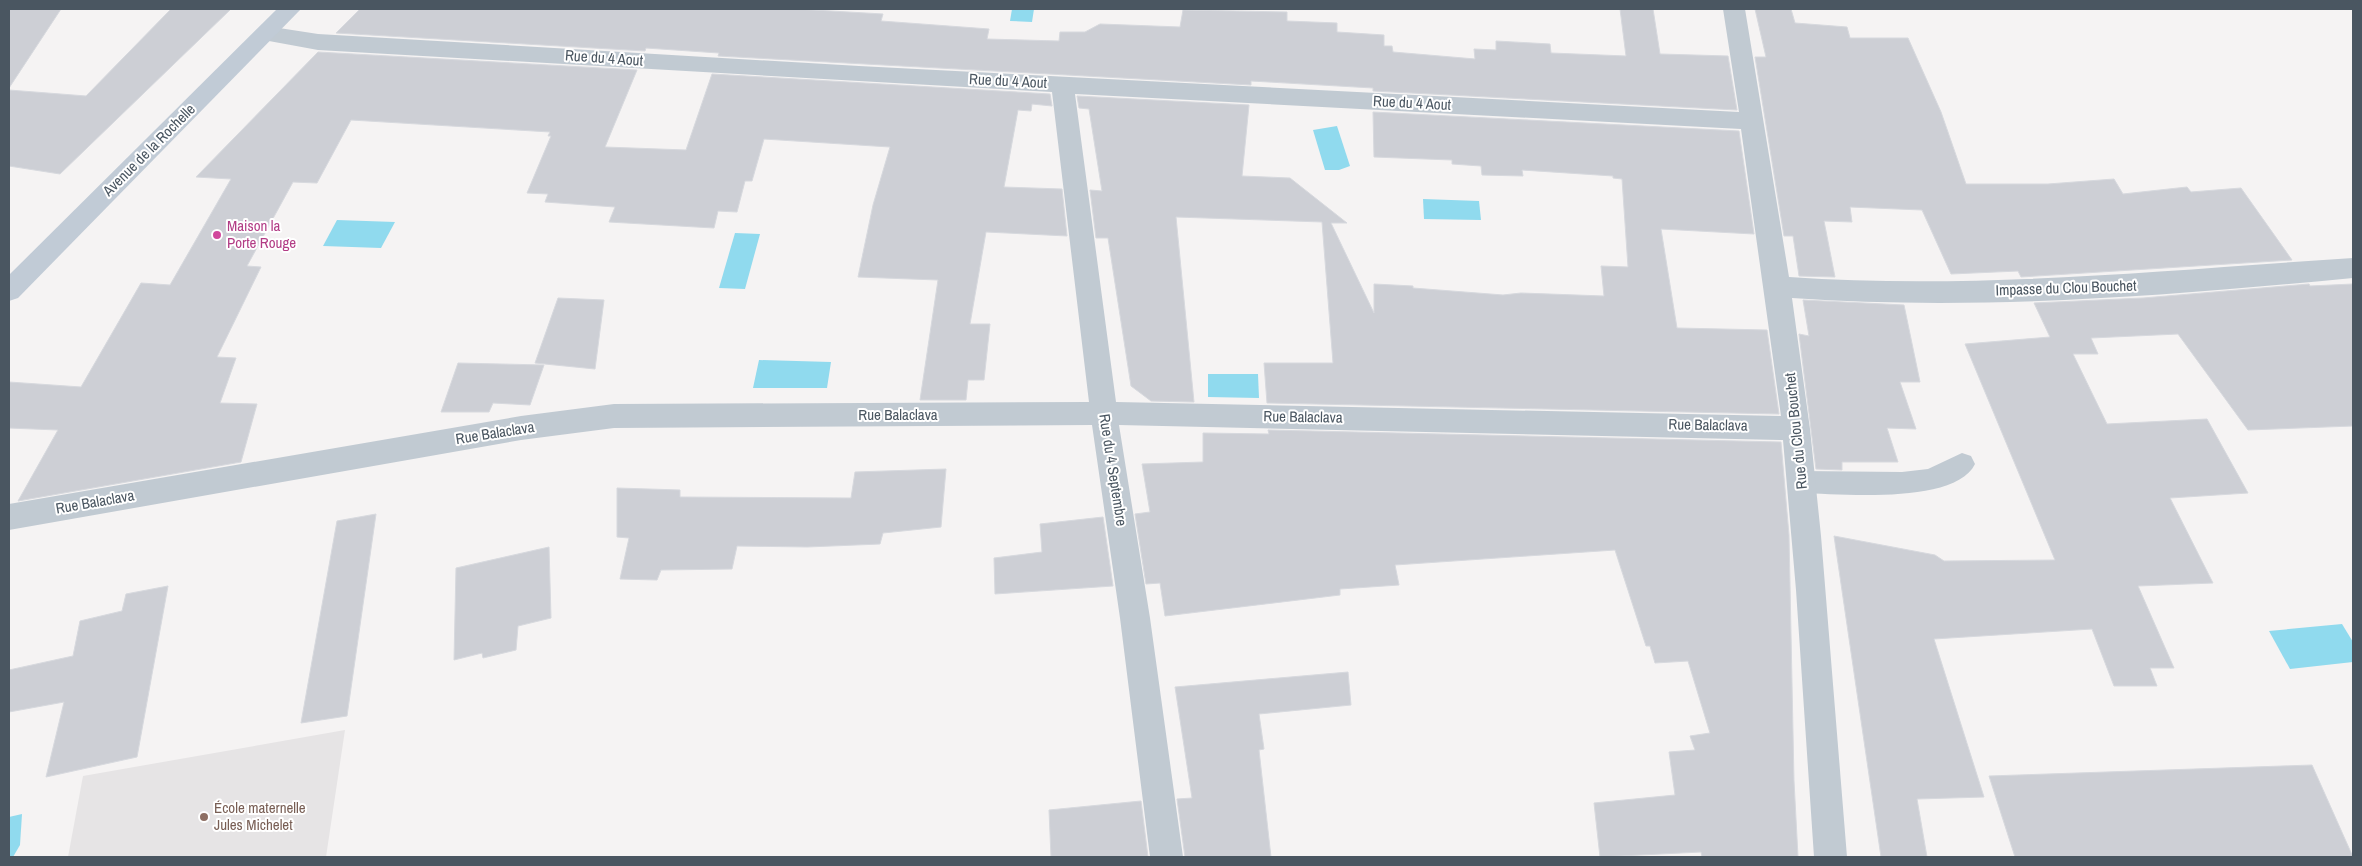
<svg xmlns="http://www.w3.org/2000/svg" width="2362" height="866" font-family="'Archivo Narrow',sans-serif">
	<rect width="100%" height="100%" fill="#f5f3f3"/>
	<polygon fill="#e6e4e5" points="345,730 326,857 68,857 83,776"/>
	<g fill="#90daee">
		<polygon points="1012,9 1034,9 1032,22 1010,21"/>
		<polygon points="1337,126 1350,166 1339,170 1325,170 1313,130"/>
		<polygon points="1423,199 1479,201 1481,220 1424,219"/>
		<polygon points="337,220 395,222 381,248 323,246"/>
		<polygon points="735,233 760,234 745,289 719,288"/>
		<polygon points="759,360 831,362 827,388 753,388"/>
		<polygon points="1208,374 1258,374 1259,398 1208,397"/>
		<polygon points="2342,624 2353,642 2353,662 2290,669 2269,631"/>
		<polygon points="22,814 20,845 13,857 9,857 9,817"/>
	</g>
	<g fill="#cdcfd5" stroke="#d7d9de">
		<polygon points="9,9 61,9 9,88"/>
		<polygon points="171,9 231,9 60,174 9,166 9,90 86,96"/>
		<polygon points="360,9 796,9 883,14 881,21 989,29 987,39 1059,41 1060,32 1085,32 1100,24 1180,27 1183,10 1287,12 1287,21 1337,23 1337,32 1384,35 1384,46 1392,46 1393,52 1475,59 1474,49 1496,50 1496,41 1550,44 1551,53 1626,56 1620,9 1653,9 1660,54 1728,56 1737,110 1373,91 1373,88 1251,81 1251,85 718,56 719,53 646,48 645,51 336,33"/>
		<polygon points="1755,9 1791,9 1795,23 1847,27 1850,38 1908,38 1941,112 1966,184 2048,184 2114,179 2123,194 2187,187 2191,192 2241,188 2292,260 2021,277 2018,271 1951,274 1922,210 1850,207 1852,222 1824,221 1835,277 1799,276 1793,236 1784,236 1755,57 1766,57"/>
		<polygon points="318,52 637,70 605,147 686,150 712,74 1050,94 1052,106 1032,104 1031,111 1018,110 1004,187 1062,189 1067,236 986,232 970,324 990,324 984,380 968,380 966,400 920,400 938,280 858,277 873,205 890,147 764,139 752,181 745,181 737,212 718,211 714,228 609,222 615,207 545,202 548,194 527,193 551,136 548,136 550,132 351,120 317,183 293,182 247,266 261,267 217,357 236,358 220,403 257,404 241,462 18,501 58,430 9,428 9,382 81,387 141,283 170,285 231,179 196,177"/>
		<polygon points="1077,96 1249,105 1242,176 1290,178 1347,223 1331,223 1374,313 1374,284 1413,286 1413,288 1503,295 1521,293 1604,296 1601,266 1628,267 1622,179 1613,178 1613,176 1522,170 1523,176 1482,175 1481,166 1452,164 1452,160 1374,157 1373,112 1739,131 1754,234 1661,229 1677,328 1767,330 1779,414 1267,403 1264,363 1333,363 1322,222 1176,217 1194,402 1151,401 1131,386 1108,238 1096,238 1090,190 1102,191 1089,109 1079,108"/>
		<polygon points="2309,284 2310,286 2353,284 2353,426 2248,430 2178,334 2091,338 2098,354 2073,354 2107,424 2207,419 2248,493 2170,498 2213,583 2138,586 2174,668 2150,668 2157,686 2114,686 2092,629 1934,639 1984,797 1917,799 1927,857 1881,857 1834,536 1935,555 1944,561 2055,560 1965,344 2050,337 2034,303 2143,298"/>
		<polygon points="558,298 604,300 595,369 535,363"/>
		<polygon points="1803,300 1904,305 1920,382 1900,382 1916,429 1887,428 1898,462 1842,462 1842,470 1816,469 1799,334 1809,336"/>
		<polygon points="458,363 544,365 530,405 493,403 489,412 441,412"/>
		<polygon points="1268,430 1781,442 1789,535 1794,781 1798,857 1702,857 1701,852 1600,857 1594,803 1675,795 1669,752 1695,750 1690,736 1710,733 1688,661 1655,663 1650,646 1646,646 1615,550 1395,565 1399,585 1340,589 1340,595 1165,616 1160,583 1146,584 1135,514 1150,512 1142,464 1203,462 1203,433 1269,434"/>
		<polygon points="946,469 941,527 883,533 880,544 807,547 737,546 732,569 661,570 657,580 620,579 629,538 617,537 617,488 680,490 680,497 851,498 855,472"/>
		<polygon points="376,514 347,716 301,723 337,521"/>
		<polygon points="1103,517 1113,586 995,594 994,558 1042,552 1040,524"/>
		<polygon points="549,547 551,618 518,626 516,650 483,658 482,653 454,660 456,568"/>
		<polygon points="168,586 137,757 46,777 64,702 9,712 9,670 73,656 80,621 122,611 126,594"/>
		<polygon points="1348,672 1351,705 1259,714 1264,749 1259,750 1271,857 1185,857 1177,799 1192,798 1175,687"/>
		<polygon points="2312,765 2353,857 2015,857 1989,776"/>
		<polygon points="1141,801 1148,857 1051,857 1049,810"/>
	</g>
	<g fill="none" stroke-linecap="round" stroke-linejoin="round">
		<path fill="#c1cad2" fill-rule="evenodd" d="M 1962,453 L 1971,456 L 1975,464 C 1955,505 1841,494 1801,493 L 1792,490 L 1788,482 L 1792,474 L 1801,471 L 1902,472 L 1928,469 Z"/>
		<path fill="#c1cad2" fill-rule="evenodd" d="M 1723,9 L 1745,9 L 1789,277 C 1978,290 2165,270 2353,258 L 2353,278 C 2167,296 1978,311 1792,298 L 1810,429 L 1821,536 L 1847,857 L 1814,857 L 1796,590 L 1783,440 L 1119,425 L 1150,618 L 1183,857 L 1150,857 L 1120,618 L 1092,425 L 614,428 L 521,440 L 9,530 L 9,504 L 521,416 L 614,404 L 1089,402 L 1052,92 L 318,50 L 258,39 L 255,34 L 258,29 L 266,26 L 318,34 L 859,66 L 1739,112 ZM 1075,94 L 1741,129 L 1781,416 L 1116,402 Z"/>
		<polygon fill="#c1cbd6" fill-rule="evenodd" points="277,9 301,9 18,298 9,301 9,275"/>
	</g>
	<circle fill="#d1479c" stroke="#fff" stroke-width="2" cx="217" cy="235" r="5"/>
	<circle fill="#8d6e63" stroke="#fff" stroke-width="2" cx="204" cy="817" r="5"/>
	<g text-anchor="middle" stroke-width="4" stroke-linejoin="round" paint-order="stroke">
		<g font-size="15" fill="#4a5661" stroke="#fff">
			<text transform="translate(604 58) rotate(4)" y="5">Rue du 4 Aout</text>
			<text transform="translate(1008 81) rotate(3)" y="5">Rue du 4 Aout</text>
			<text transform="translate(1412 103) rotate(3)" y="5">Rue du 4 Aout</text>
			<text transform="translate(149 150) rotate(-45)" y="5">Avenue de la Rochelle</text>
			<text transform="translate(2066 288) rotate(-2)" y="5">Impasse du Clou Bouchet</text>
			<text x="898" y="420">Rue Balaclava</text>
			<text transform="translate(1303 417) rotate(1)" y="5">Rue Balaclava</text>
			<text transform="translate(1708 425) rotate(1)" y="5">Rue Balaclava</text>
			<text transform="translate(1796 431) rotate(-96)" y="5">Rue du Clou Bouchet</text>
			<text transform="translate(495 433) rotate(-9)" y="5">Rue Balaclava</text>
			<text transform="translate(1113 470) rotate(81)" y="5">Rue du 4 Septembre</text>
			<text transform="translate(95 502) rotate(-10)" y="5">Rue Balaclava</text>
		</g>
		<g font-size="15" fill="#b23c85" stroke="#fff" text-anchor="start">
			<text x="227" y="231">Maison la<tspan x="227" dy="17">Porte Rouge</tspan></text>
		</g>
		<g font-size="15" fill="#785e54" stroke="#fff" text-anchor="start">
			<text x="214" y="813">École maternelle<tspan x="214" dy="17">Jules Michelet</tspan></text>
		</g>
	</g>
	<rect width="2362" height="866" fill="none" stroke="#4a5661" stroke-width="20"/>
</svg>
